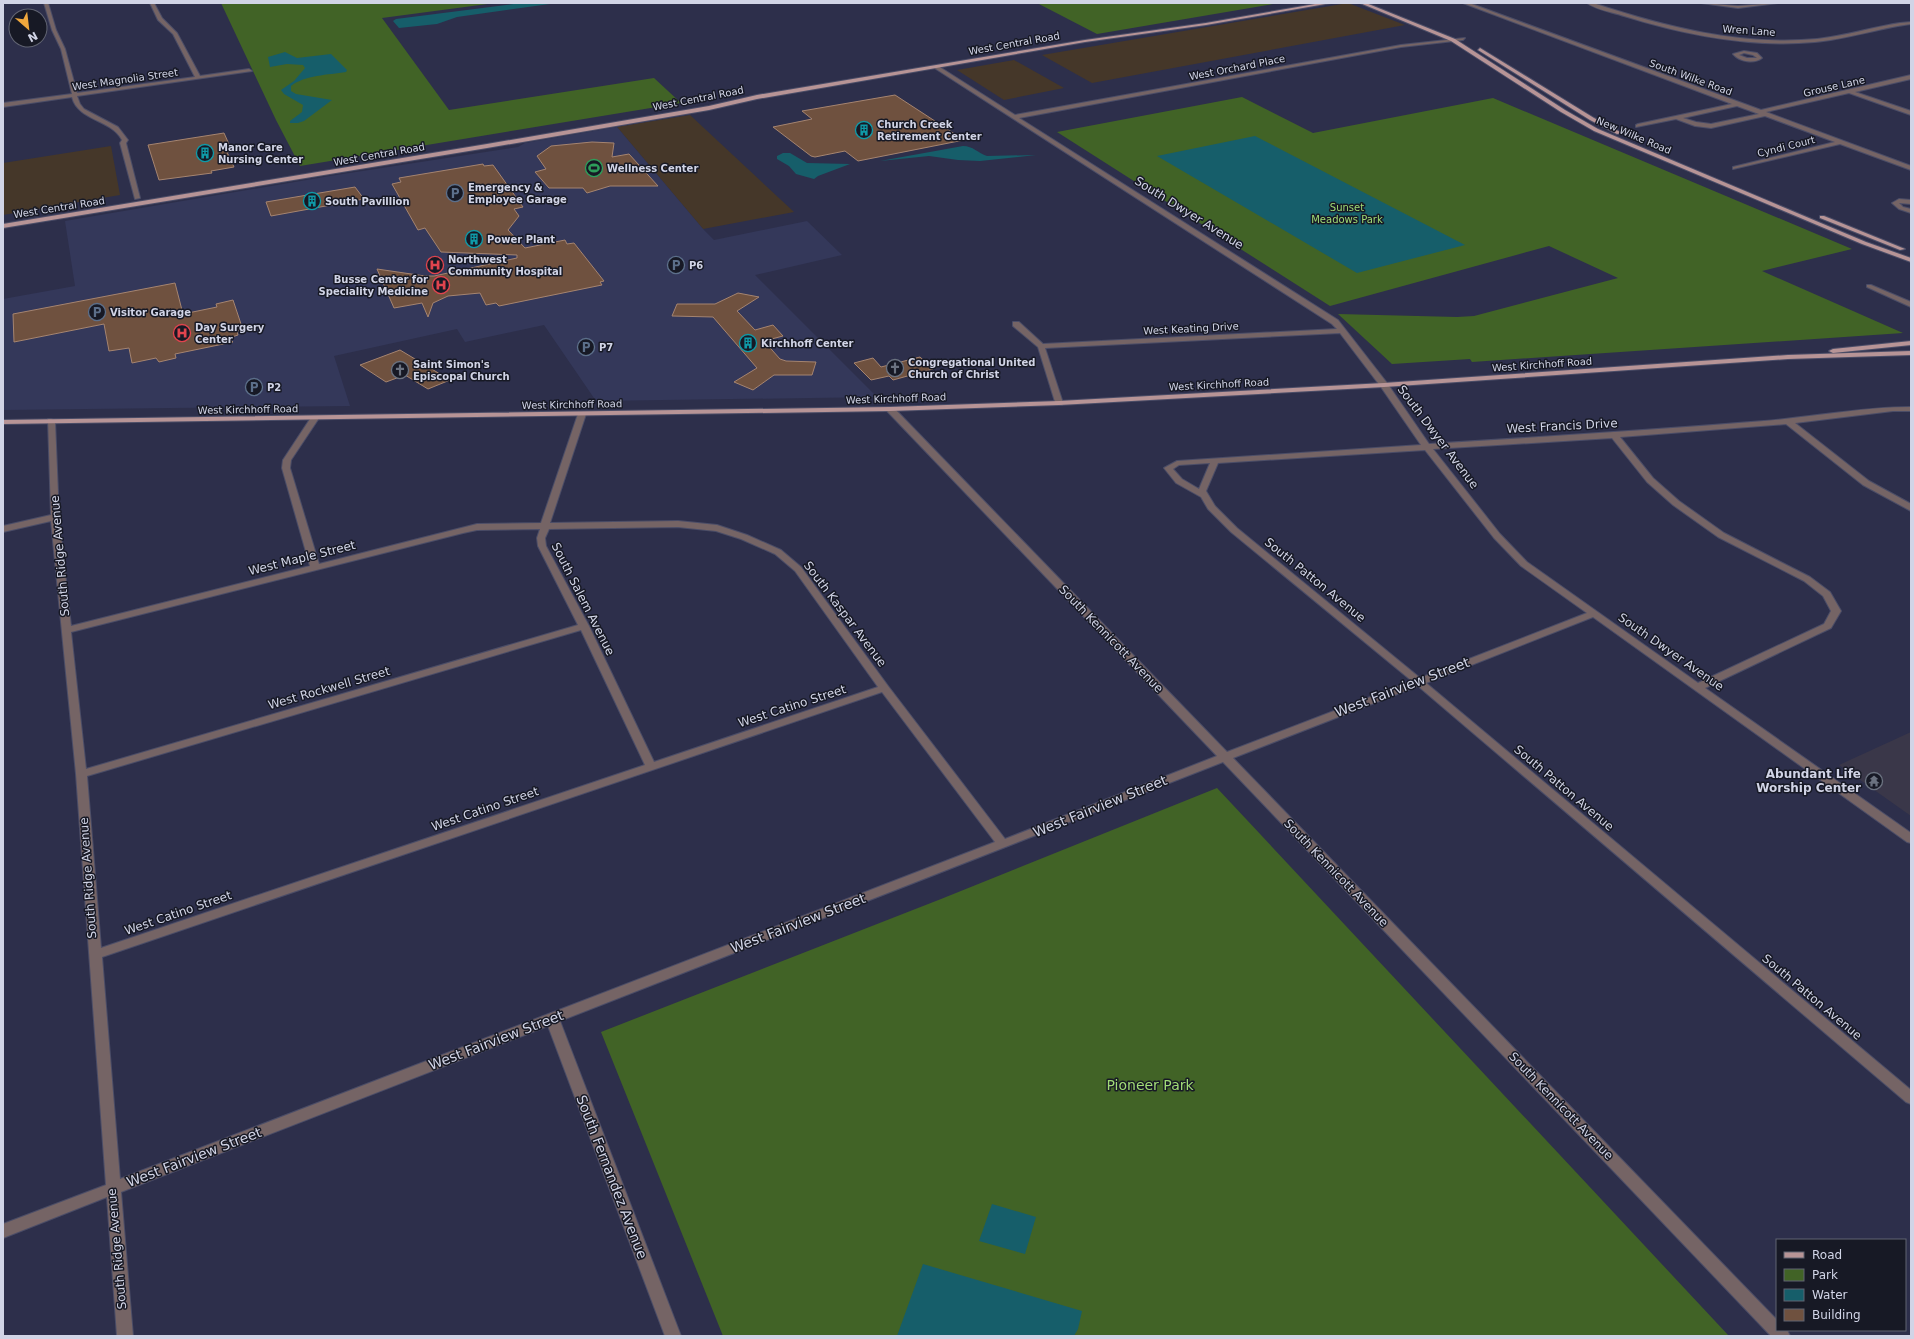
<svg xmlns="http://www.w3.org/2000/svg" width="1914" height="1339" font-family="'DejaVu Sans',sans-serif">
	<rect width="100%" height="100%" fill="#2d2f4b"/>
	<g fill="#453729">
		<polygon points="1348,3 1405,25 1092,83 1042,55"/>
		<polygon points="1014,60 1064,88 1004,100 957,70"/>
		<polygon points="690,115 794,212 703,229 617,127"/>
		<polygon points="111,146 120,195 3,215 3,163"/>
	</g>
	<polygon fill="#34385a" points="617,127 703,229 714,240 807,221 842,255 755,275 877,397 596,401 544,325 465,342 457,329 334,356 350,406 3,410 3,299 75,286 65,221 330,176 518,147 525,143"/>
	<polygon fill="#3a3749" points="1911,732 1911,816 1839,765"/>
	<g fill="#416326">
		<polygon points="221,3 495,3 382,18 449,110 654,78 681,103 300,166 276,120"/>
		<polygon points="1037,3 1279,3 1097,34"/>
		<polygon points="1242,97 1313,133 1493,98 1852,249 1762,271 1903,333 1472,362 1470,359 1392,364 1338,314 1457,317 1474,316 1618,278 1549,246 1330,306 1057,132"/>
		<polygon points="1217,788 1729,1336 723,1336 601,1032 941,899"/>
	</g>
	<g fill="#165e6a">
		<polygon points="521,3 557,3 457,17 437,24 399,28 393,21 396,19"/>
		<path d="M 285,52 L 297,58 L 331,54 L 347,70 L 346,72 C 328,75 305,75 291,86 L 291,91 L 296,94 L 332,100 L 304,121 L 298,123 L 290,123 L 290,121 L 302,112 L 303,105 L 284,94 L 281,90 L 294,81 L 305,68 L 303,65 L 287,64 L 270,67 L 268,57 Z"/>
		<polygon points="1255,136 1465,245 1357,273 1157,156"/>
		<path d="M 963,146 C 973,146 978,153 987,156 L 1036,155 L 980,161 L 958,160 L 929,156 L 880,161 Z"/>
		<polygon points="783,153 790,153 807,163 850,164 818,176 814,179 796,174 789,166 777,159 777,156"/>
		<polygon points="992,1204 1036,1217 1025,1254 979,1241"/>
		<polygon points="923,1264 1082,1311 1078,1329 1074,1336 897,1336"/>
	</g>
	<g fill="#6f513f" stroke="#a58470">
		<polygon points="895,95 964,140 858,161 845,151 815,157 811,156 773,127 812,119 802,111"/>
		<polygon points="224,133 232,151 227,152 234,167 211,171 212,173 159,180 148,145"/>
		<polygon points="592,142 614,143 612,157 629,154 658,186 610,186 587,193 583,188 549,188 535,172 546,169 537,156 551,146"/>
		<polygon points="483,164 484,166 493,165 523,207 514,209 519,216 508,230 525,248 565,240 567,244 574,243 604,281 600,282 602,285 499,306 496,303 486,305 480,293 448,296 433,303 428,317 422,303 394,308 377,269 425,276 434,276 517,258 517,255 441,252 425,228 418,230 392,184 401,182 399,178"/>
		<polygon points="355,187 364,199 271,216 266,202"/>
		<polygon points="175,283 183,314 217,307 216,304 233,300 243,330 237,331 238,335 229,338 233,342 175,354 176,358 159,362 156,358 132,363 129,348 109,351 104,324 14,342 13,314"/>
		<polygon points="738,293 759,297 737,311 755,330 773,325 783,336 764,341 780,359 786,361 816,362 812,375 774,375 753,390 734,382 757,368 713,317 672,316 677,304 715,304"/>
		<polygon points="400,350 450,380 428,389 405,375 386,382 360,365"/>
		<polygon points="920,357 933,369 893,380 889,376 871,380 854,363 873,358 881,367"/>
	</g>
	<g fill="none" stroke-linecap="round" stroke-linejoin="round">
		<g stroke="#4b4d67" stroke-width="2">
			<g id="minor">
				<path d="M 44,3 L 48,3 L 56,30 L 65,49 L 77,93 L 195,77 L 173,34 L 158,20 L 150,3 L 154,3 L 162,18 L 177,33 L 200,76 L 249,69 L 252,71 L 77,96 L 80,104 L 84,109 L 118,127 L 128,140 L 126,143 L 140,198 L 135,199 L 120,143 L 122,140 C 111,119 78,121 72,97 L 3,107 L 3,103 L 72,94 L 61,49 L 52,30 Z"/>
				<path d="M 1463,3 L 1469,3 L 1761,110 L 1911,75 L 1911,79 L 1855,92 L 1911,111 L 1911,115 L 1849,93 L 1766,112 L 1911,166 L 1911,170 L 1840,144 L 1733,169 L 1733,167 L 1835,142 L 1765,116 L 1711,128 L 1695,126 L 1676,119 L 1636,127 L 1636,125 L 1638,124 L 1732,104 ZM 1737,106 L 1759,114 L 1711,124 L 1696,122 L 1683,118 Z"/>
				<path d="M 1587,3 L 1593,3 C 1665,27 1741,46 1817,39 C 1845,36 1873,27 1900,23 L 1911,22 L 1911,24 C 1879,28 1848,39 1815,42 C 1751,48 1685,35 1624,16 C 1612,12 1597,10 1587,3 Z"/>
				<polygon points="1701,3 1738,6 1778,3 1738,8"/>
				<path d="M 1465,38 L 1463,40 L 1401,47 L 1019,118 L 1338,320 L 1387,383 L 1429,444 C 1541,437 1652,430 1764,421 C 1813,417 1862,407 1911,407 L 1911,411 L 1893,411 L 1795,423 L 1869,481 L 1911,504 L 1911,511 L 1863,485 L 1786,424 L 1620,437 L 1653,478 L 1679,501 L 1724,533 L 1810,577 L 1830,592 L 1841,611 L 1831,628 L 1705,688 L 1911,833 L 1911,843 L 1907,842 L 1593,617 L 1426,683 L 1911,1090 L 1911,1104 L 1906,1102 L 1418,686 L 1233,758 L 1777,1320 L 1777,1330 L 1787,1330 L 1790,1336 L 1771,1336 L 1223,762 L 560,1021 L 681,1336 L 665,1336 L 548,1026 L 121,1192 L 133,1336 L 117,1336 L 107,1197 L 3,1238 L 3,1224 L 106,1185 L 76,774 L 51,521 L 3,532 L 3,526 L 51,515 L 48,419 L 51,419 L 55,421 L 59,517 L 71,626 L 310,566 L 282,468 L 283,460 L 312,416 L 315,416 L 319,418 L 291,460 L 290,468 L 319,564 L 477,524 L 541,523 L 578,414 L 582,412 L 585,412 L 586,414 L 550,523 L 678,521 L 717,525 L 747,535 L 781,550 L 801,567 L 888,686 L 1005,839 L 1217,756 L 887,411 L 887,407 L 893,407 L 1227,752 L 1412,681 L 1231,532 L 1208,509 L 1201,497 L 1176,483 L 1164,468 L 1177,461 L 1421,445 L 1381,387 L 1340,333 L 1045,348 L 1063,403 L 1062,405 L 1056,405 L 1038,347 L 1013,326 L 1013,322 L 1019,322 L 1043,344 L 1337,329 L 1332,324 L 933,67 L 938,66 L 1015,115 L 1401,45 ZM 1612,438 L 1647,482 L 1673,505 L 1718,537 L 1804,581 L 1823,596 L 1831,611 L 1824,624 L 1698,683 L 1527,562 L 1500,534 L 1433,449 ZM 1425,450 L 1494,538 L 1521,566 L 1587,613 L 1420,678 L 1237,528 L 1215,506 L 1206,491 L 1218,463 ZM 1210,463 L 1199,489 L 1182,479 L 1173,469 L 1179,465 ZM 678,527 L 716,531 L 741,539 L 775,554 L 795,571 L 878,687 L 654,762 L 589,626 L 546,546 L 545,538 L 549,529 ZM 540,529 L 537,538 L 538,546 L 578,625 L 86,769 L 71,632 L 463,533 L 477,530 ZM 581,630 L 645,765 L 101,948 L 87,776 ZM 882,692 L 995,842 L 120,1179 L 102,957 Z"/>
				<path d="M 1744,51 L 1757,53 L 1762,58 C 1754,64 1740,62 1733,54 ZM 1744,53 L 1753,55 L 1757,58 L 1747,58 L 1739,55 Z"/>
				<polygon points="1899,199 1911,200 1911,204 1899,203 1903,207 1911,209 1911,213 1899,209 1892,203"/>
				<polygon points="1867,285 1871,285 1911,302 1911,307 1867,287"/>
			</g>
		</g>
		<g stroke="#4b4d67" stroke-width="2">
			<g id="major">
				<polygon points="1321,3 1331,3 1206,25 1085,42 757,99 709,110 487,148 3,228 3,224 487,144 709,106 757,95 1085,40 1206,23"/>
				<polygon points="1360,3 1366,3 1455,39 1565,110 1598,129 1866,242 1911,258 1911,262 1862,244 1594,131 1561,112 1451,41"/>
				<polygon points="1480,48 1594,118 1622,133 1617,134 1590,120 1478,50"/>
				<polygon points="1820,216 1824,216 1905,249 1900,250 1820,218"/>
				<polygon points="1911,341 1911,345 1833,353 1829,351 1833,349"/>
				<polygon points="1911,351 1911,355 1788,359 1384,387 1059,405 890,411 3,424 3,420 890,407 1059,401 1384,383 1788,355"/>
			</g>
		</g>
		<use href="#minor" fill="#756465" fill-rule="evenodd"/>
		<use href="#major" fill="#b79496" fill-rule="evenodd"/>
	</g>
	<defs>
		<g id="building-ring" transform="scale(0.9)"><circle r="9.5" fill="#171925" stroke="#0f9aa8" stroke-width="1.5"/><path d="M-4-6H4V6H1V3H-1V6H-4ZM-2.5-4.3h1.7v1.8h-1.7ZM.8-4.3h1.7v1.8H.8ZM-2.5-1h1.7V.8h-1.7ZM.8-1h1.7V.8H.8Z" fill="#0f9aa8"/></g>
		<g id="stadium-ring" transform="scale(0.9)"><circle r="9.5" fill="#171925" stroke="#2e9e5b" stroke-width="1.5"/><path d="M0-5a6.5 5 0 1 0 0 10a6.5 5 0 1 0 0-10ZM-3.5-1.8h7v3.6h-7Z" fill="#2e9e5b"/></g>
		<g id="parking-ring" transform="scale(0.9)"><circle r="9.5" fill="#171925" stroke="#5c6f8a" stroke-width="1.5"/><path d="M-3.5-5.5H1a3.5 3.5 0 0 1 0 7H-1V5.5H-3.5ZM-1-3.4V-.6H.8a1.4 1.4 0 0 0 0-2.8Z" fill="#5c6f8a"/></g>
		<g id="hospital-ring" transform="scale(0.9)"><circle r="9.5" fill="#171925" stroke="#e0444e" stroke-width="1.5"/><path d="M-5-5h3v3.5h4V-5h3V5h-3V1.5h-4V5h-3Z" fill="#e0444e"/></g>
		<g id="church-ring" transform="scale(0.9)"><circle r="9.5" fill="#171925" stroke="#6b7280" stroke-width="1.5"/><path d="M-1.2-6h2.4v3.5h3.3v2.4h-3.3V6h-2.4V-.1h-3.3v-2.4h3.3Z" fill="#6b7280"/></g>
		<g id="temple-ring" transform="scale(0.9)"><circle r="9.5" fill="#171925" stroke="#6b7280" stroke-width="1.5"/><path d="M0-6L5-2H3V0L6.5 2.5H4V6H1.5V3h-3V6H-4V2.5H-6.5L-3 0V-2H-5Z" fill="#6b7280"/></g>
	</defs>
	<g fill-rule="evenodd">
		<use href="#building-ring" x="864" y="130"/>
		<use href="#building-ring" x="205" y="153"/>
		<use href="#stadium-ring" x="594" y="168"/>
		<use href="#parking-ring" x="455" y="193"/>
		<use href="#building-ring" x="312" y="201"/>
		<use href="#building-ring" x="474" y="239"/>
		<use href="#hospital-ring" x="435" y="265"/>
		<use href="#parking-ring" x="676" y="265"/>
		<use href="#hospital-ring" x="441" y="285"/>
		<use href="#parking-ring" x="97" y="312"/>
		<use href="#hospital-ring" x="182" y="333"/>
		<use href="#building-ring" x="748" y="343"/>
		<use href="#parking-ring" x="586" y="347"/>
		<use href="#church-ring" x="895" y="368"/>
		<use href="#church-ring" x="400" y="370"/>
		<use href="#parking-ring" x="254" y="387"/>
		<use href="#temple-ring" x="1874" y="781"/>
	</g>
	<g text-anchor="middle" stroke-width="3" stroke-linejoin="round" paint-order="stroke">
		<g font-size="10" fill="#d1d4e6" stroke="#171925">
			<text transform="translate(1749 30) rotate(4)" y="4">Wren Lane</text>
			<text transform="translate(1014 43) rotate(-10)" y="4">West Central Road</text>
			<text transform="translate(1237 67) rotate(-11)" y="4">West Orchard Place</text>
			<text transform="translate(1691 77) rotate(20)" y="4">South Wilke Road</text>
			<text transform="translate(125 79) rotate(-8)" y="4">West Magnolia Street</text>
			<text transform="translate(1834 86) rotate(-13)" y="4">Grouse Lane</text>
			<text transform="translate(698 98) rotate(-11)" y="4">West Central Road</text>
			<text transform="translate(1634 135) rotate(23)" y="4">New Wilke Road</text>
			<text transform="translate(1786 146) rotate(-14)" y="4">Cyndi Court</text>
			<text transform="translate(379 154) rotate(-10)" y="4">West Central Road</text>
			<text transform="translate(59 207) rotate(-9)" y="4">West Central Road</text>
			<text transform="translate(1191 328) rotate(-3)" y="4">West Keating Drive</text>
			<text transform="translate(1542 364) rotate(-4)" y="4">West Kirchhoff Road</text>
			<text transform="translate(1219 384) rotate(-3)" y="4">West Kirchhoff Road</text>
			<text transform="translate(896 398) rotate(-2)" y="4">West Kirchhoff Road</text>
			<text transform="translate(572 404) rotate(-1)" y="4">West Kirchhoff Road</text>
			<text transform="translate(248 409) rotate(-1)" y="4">West Kirchhoff Road</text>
		</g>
		<g font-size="10" font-weight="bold" fill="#d1d4e6" stroke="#171925" text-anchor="start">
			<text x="877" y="128">Church Creek<tspan x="877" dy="12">Retirement Center</tspan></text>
			<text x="218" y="151">Manor Care<tspan x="218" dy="12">Nursing Center</tspan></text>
			<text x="607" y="172">Wellness Center</text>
			<text x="468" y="191">Emergency &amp;<tspan x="468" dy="12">Employee Garage</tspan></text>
			<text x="325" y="205">South Pavillion</text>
			<text x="487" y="243">Power Plant</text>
			<text x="448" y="263">Northwest<tspan x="448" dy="12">Community Hospital</tspan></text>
			<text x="689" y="269">P6</text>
			<text x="428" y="283" text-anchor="end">Busse Center for<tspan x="428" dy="12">Speciality Medicine</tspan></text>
			<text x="110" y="316">Visitor Garage</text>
			<text x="195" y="331">Day Surgery<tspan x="195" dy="12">Center</tspan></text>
			<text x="761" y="347">Kirchhoff Center</text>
			<text x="599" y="351">P7</text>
			<text x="908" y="366">Congregational United<tspan x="908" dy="12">Church of Christ</tspan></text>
			<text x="413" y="368">Saint Simon's<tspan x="413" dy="12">Episcopal Church</tspan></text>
			<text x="267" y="391">P2</text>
		</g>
		<g font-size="10" fill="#a1dc76" stroke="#171925">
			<text x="1347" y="211">Sunset<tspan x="1347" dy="12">Meadows Park</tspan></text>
		</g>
		<g font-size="12" fill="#d1d4e6" stroke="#171925">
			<text transform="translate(1189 213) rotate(32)" y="4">South Dwyer Avenue</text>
			<text transform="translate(1562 426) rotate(-3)" y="4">West Francis Drive</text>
			<text transform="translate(1438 437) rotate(53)" y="4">South Dwyer Avenue</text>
			<text transform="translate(60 556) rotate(-95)" y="4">South Ridge Avenue</text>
			<text transform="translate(302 558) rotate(-14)" y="4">West Maple Street</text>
			<text transform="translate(1315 580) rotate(39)" y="4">South Patton Avenue</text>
			<text transform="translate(583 599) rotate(63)" y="4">South Salem Avenue</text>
			<text transform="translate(845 614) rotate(53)" y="4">South Kaspar Avenue</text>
			<text transform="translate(1111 639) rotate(46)" y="4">South Kennicott Avenue</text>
			<text transform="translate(1671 652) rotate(35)" y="4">South Dwyer Avenue</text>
			<text transform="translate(329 688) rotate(-16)" y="4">West Rockwell Street</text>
			<text transform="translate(792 706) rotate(-18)" y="4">West Catino Street</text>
			<text transform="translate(1564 788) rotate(40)" y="4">South Patton Avenue</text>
			<text transform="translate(485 809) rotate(-19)" y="4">West Catino Street</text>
			<text transform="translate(1336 873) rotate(46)" y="4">South Kennicott Avenue</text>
			<text transform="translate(88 878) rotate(-94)" y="4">South Ridge Avenue</text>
			<text transform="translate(178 913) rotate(-19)" y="4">West Catino Street</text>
			<text transform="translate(1812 997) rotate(40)" y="4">South Patton Avenue</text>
			<text transform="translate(1561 1106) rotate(46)" y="4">South Kennicott Avenue</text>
			<text transform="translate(117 1249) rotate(-95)" y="4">South Ridge Avenue</text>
		</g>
		<g font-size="12" font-weight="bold" fill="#d1d4e6" stroke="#171925" text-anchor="end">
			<text x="1861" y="778">Abundant Life<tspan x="1861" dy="14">Worship Center</tspan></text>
		</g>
		<g font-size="14" fill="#d1d4e6" stroke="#171925">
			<text transform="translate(1402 687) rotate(-21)" y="5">West Fairview Street</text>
			<text transform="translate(1100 806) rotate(-22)" y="5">West Fairview Street</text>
			<text transform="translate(798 923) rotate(-21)" y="5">West Fairview Street</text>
			<text transform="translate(496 1040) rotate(-21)" y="5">West Fairview Street</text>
			<text transform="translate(194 1157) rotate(-21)" y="5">West Fairview Street</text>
			<text transform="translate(612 1177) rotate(69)" y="5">South Fernandez Avenue</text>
		</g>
		<g font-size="14" fill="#a1dc76" stroke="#171925">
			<text x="1150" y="1090">Pioneer Park</text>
		</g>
	</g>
	<rect width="1914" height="1339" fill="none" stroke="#d1d4e6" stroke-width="8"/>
	<rect x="1776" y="1239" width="130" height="92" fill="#171925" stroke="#616472"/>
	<rect x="1784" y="1252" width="20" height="6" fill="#b79496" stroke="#616472"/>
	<text x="1812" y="1259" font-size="12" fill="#d1d4e6">Road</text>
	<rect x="1784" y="1269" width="20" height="12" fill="#416326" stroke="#616472"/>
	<text x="1812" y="1279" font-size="12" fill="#d1d4e6">Park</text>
	<rect x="1784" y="1289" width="20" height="12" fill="#165e6a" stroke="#616472"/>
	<text x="1812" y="1299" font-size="12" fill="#d1d4e6">Water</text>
	<rect x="1784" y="1309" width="20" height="12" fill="#6f513f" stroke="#616472"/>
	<text x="1812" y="1319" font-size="12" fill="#d1d4e6">Building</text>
	<g transform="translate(28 28) rotate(152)"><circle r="19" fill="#171925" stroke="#616472"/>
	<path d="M0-3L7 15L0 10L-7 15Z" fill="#efa73d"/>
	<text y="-6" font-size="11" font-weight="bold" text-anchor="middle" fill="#d1d4e6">N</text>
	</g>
</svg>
